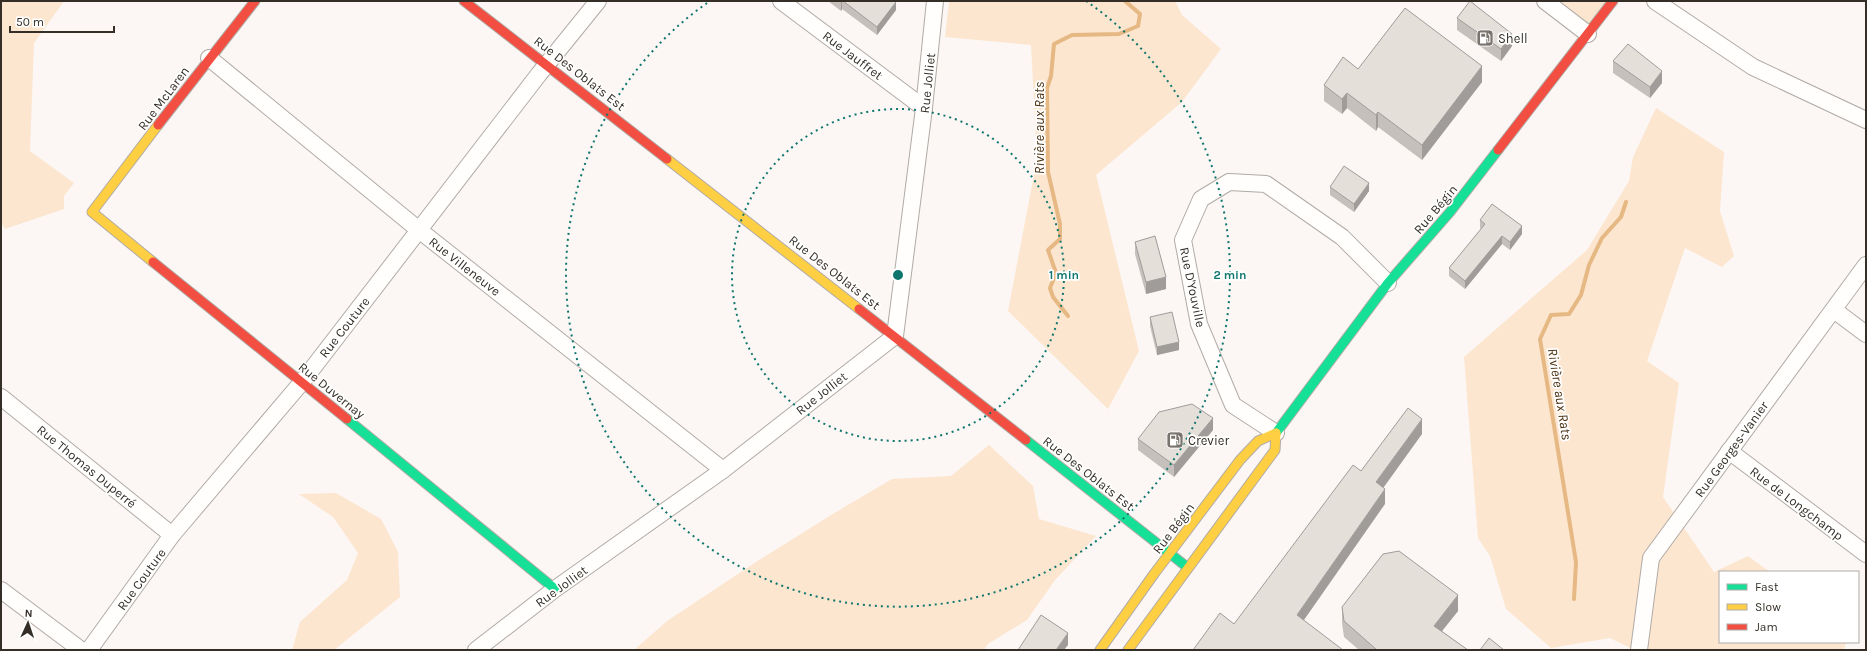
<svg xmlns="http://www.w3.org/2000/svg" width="1867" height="651" font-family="Karla,sans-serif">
	<rect width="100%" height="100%" fill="#fcf7f4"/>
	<g fill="#fce6cf">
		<polygon points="1,1 64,1 34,43 30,151 74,183 64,196 64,209 5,229 1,222"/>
		<polygon points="949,1 1175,1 1182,15 1221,49 1182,102 1096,175 1139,351 1108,409 1008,311 1037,159 1031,45 945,37"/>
		<polygon points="1545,1 1611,1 1588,34"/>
		<polygon points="1656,108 1724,152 1720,211 1734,256 1722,267 1685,248 1647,361 1679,383 1663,497 1714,572 1748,556 1770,572 1720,572 1720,642 1846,642 1844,650 1634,650 1610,638 1551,648 1506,609 1490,556 1478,538 1464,357 1587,250 1629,181 1633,157"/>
		<polygon points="989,445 1033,486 1039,519 1096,536 1055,580 1027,620 988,644 984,650 634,650 667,621 756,562 836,512 892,479 951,476"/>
		<polygon points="336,493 381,519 398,552 400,597 334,650 292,650 300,622 347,580 358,553 333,517 299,494"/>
	</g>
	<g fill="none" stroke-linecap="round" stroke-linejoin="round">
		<g stroke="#e6b883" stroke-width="4">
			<polyline points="1068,316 1053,297 1050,288 1056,273 1048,250 1060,239 1060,224 1048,172 1047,88 1051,76 1054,44 1072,35 1119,34 1138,26 1140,14 1125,1"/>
			<polyline points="1574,599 1576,562 1540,339 1551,315 1569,314 1581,295 1589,265 1602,238 1621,217 1626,202"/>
		</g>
		<g stroke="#b1aba6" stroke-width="18">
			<g id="street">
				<polyline points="781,1 924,108"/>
				<polyline points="1545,1 1588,34"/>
				<polyline points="1655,1 1753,67 1866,120"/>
				<polyline points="209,58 419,230 723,470"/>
				<polyline points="1834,310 1866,334"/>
				<polyline points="1,397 172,535"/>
				<polyline points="1276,433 1233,405 1199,324 1183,240 1201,199 1229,182 1266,184 1342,237 1388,283"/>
				<polyline points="1729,451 1866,554"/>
				<polyline points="1,590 81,650"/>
				<polyline points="89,650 172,535 302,382 539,74 598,1"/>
				<polyline points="476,650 555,589 723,470 895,336 924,108 935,1"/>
				<polyline points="1639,650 1651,558 1866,265"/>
			</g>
		</g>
		<g stroke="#b1aba6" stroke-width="11">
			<g id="fast">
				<polyline points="347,419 555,589"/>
				<polyline points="1276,433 1388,283 1450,212 1498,150"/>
				<polyline points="1026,440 1187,567"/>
			</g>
		</g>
		<g stroke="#b1aba6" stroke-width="11">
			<g id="slow">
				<polyline points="667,159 859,309"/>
				<polyline points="153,262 92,212 158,125"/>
				<polyline points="1100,650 1154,574 1240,460 1258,441 1276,433"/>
				<polyline points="1128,650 1275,450 1276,433"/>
			</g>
		</g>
		<g stroke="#b1aba6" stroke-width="11">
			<g id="jam">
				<polyline points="464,1 667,159"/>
				<polyline points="158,125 255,1"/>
				<polyline points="1498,150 1613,1"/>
				<polyline points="153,262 347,419"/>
				<polyline points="859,309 1026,440"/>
			</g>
		</g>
		<use href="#street" stroke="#fffefd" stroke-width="16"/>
		<use href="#fast" stroke="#16e098" stroke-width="9"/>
		<use href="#slow" stroke="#ffcf43" stroke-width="9"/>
		<use href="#jam" stroke="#f24e42" stroke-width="9"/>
	</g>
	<g fill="#c5c0bb">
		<polygon points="828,1 894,1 896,10 877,35 842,9 841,11"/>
		<polygon points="1457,18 1512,46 1501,61 1457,30"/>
		<polygon points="1613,61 1662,83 1650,98 1613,73"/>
		<polygon points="1358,69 1482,82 1422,160 1378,127 1376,131 1347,108 1342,114 1324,101 1324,85"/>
		<polygon points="1330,187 1369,191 1354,212 1330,195"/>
		<polygon points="1480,220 1522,234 1510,250 1502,244 1465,289 1449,276 1449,268 1481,229 1480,228"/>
		<polygon points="1135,242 1166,289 1146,294 1135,254"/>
		<polygon points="1150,317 1179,350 1157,355 1150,326"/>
		<polygon points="1213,430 1174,477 1138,450 1138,439"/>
		<polygon points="1342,607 1458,611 1442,631 1468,650 1359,650 1344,637 1342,623"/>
	</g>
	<g fill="#a09c99">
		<polygon points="842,1 842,9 841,11 841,3"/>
		<polygon points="896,2 896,10 877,35 877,27"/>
		<polygon points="1512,34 1512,46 1501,61 1501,49"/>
		<polygon points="1482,66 1482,82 1422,160 1422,145"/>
		<polygon points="1662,71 1662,83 1650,98 1650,87"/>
		<polygon points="1347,93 1347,108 1342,114 1342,99"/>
		<polygon points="1378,112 1378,127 1376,131 1376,115"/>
		<polygon points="1369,183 1369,191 1354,212 1354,204"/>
		<polygon points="1522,226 1522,234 1510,250 1510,242"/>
		<polygon points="1502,236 1502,244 1465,289 1465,281"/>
		<polygon points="1166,277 1166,289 1146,294 1146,282"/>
		<polygon points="1179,342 1179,350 1157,355 1157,347"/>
		<polygon points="1213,418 1213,430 1174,477 1174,465"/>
		<polygon points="1422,419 1422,434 1376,498 1376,482"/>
		<polygon points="1385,489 1385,504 1297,630 1297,615"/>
		<polygon points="1458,595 1458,611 1434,641 1434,626"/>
		<polygon points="1068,633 1068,645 1064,650 1056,650"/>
	</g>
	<g fill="#e5dfda" stroke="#a09c99">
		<polygon points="843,1 894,1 896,2 877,27"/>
		<polygon points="1470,1 1512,34 1501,49 1457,18"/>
		<polygon points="1405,8 1482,66 1422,145 1378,112 1376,115 1347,93 1342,99 1324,85 1343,57 1358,69"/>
		<polygon points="1628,44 1662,71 1650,87 1613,61"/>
		<polygon points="1344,166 1369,183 1354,204 1330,187"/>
		<polygon points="1492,204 1522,226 1510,242 1502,236 1465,281 1449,268 1485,224 1480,220"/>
		<polygon points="1155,236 1166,277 1146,282 1135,242"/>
		<polygon points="1172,312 1179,342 1157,347 1150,317"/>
		<polygon points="1192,404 1213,418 1174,465 1138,439 1159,412"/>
		<polygon points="1408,408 1422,419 1376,482 1385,489 1297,615 1343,650 1193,650 1220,613 1234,624 1353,465 1361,471"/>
		<polygon points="1399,551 1458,595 1434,626 1468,650 1377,650 1344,621 1342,607 1383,554"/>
		<polygon points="1041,615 1068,633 1056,650 1018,650"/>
		<polygon points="1489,638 1504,650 1480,650"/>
	</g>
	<g fill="none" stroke="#0f766e" stroke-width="2" stroke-dasharray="2 4">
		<circle cx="898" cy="275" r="166"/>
		<path d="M1086 1A332 332 0 1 1 710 1"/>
	</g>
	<defs>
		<g id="fuel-square" transform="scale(0.9)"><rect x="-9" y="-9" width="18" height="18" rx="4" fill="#7a746f" stroke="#fff"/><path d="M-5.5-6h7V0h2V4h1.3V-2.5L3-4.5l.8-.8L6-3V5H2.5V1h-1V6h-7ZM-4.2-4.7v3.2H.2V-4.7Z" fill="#fff"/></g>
	</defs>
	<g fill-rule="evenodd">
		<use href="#fuel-square" x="1485" y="38"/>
		<use href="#fuel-square" x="1175" y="440"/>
	</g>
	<g text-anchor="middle" stroke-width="3.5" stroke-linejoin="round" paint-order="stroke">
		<g font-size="13" fill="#342e27" stroke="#fff" text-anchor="start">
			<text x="1498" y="43">Shell</text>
			<text x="1188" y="445">Crevier</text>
		</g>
		<g font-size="13" fill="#342e27" stroke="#fff">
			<text transform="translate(853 55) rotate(37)" y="5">Rue Jauffret</text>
			<text transform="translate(580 73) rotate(38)" y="5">Rue Des Oblats Est</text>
			<text transform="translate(927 83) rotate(-84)" y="5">Rue Jolliet</text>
			<text transform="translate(163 98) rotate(-53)" y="5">Rue McLaren</text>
			<text transform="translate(1435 209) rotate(-50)" y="5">Rue Bégin</text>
			<text transform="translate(465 266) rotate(38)" y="5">Rue Villeneuve</text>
			<text transform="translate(835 272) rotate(38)" y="5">Rue Des Oblats Est</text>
			<text transform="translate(1193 287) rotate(78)" y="5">Rue D'Youville</text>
			<text transform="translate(344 327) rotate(-52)" y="5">Rue Couture</text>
			<text transform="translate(332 390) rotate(39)" y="5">Rue Duvernay</text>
			<text transform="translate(821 393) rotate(-38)" y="5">Rue Jolliet</text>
			<text transform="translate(1731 449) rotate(-54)" y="5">Rue Georges-Vanier</text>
			<text transform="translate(87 466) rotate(39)" y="5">Rue Thomas Duperré</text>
			<text transform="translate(1089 473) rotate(38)" y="5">Rue Des Oblats Est</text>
			<text transform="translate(1797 503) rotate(37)" y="5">Rue de Longchamp</text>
			<text transform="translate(1173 528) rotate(-53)" y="5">Rue Bégin</text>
			<text transform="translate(141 579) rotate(-54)" y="5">Rue Couture</text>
			<text transform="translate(561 586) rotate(-36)" y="5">Rue Jolliet</text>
		</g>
		<g font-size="14" font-style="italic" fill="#4e3414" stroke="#fff">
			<text transform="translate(1039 128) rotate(-90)" y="5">Rivière aux Rats</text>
			<text transform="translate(1560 394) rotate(81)" y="5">Rivière aux Rats</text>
		</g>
	</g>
	<circle cx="898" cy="275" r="6" fill="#0f766e" stroke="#fff" stroke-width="2"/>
	<g font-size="12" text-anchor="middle" font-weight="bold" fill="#0f766e" stroke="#fff" stroke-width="3.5" stroke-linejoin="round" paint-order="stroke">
		<text x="1064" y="279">1 min</text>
		<text x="1230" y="279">2 min</text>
	</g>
	<rect width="1867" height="651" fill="none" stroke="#342e27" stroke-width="4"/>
	<rect x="1719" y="571" width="140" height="72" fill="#ffffff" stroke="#aeaba9"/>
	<rect x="1727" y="584" width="20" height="6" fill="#16e098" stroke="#aeaba9"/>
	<text x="1755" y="591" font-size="12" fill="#342e27">Fast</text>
	<rect x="1727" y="604" width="20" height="6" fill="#ffcf43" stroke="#aeaba9"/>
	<text x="1755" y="611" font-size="12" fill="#342e27">Slow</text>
	<rect x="1727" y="624" width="20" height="6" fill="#f24e42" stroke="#aeaba9"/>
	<text x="1755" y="631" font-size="12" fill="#342e27">Jam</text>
	<g transform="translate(28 623) rotate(3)" stroke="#ffffff" stroke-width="3" paint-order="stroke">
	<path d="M0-3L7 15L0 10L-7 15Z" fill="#342e27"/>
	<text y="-6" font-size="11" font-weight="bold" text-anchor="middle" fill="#342e27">N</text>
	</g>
	<path d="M10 26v6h104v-6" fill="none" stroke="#342e27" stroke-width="2"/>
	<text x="16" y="26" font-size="12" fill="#342e27" stroke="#ffffff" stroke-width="3" paint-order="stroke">50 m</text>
</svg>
